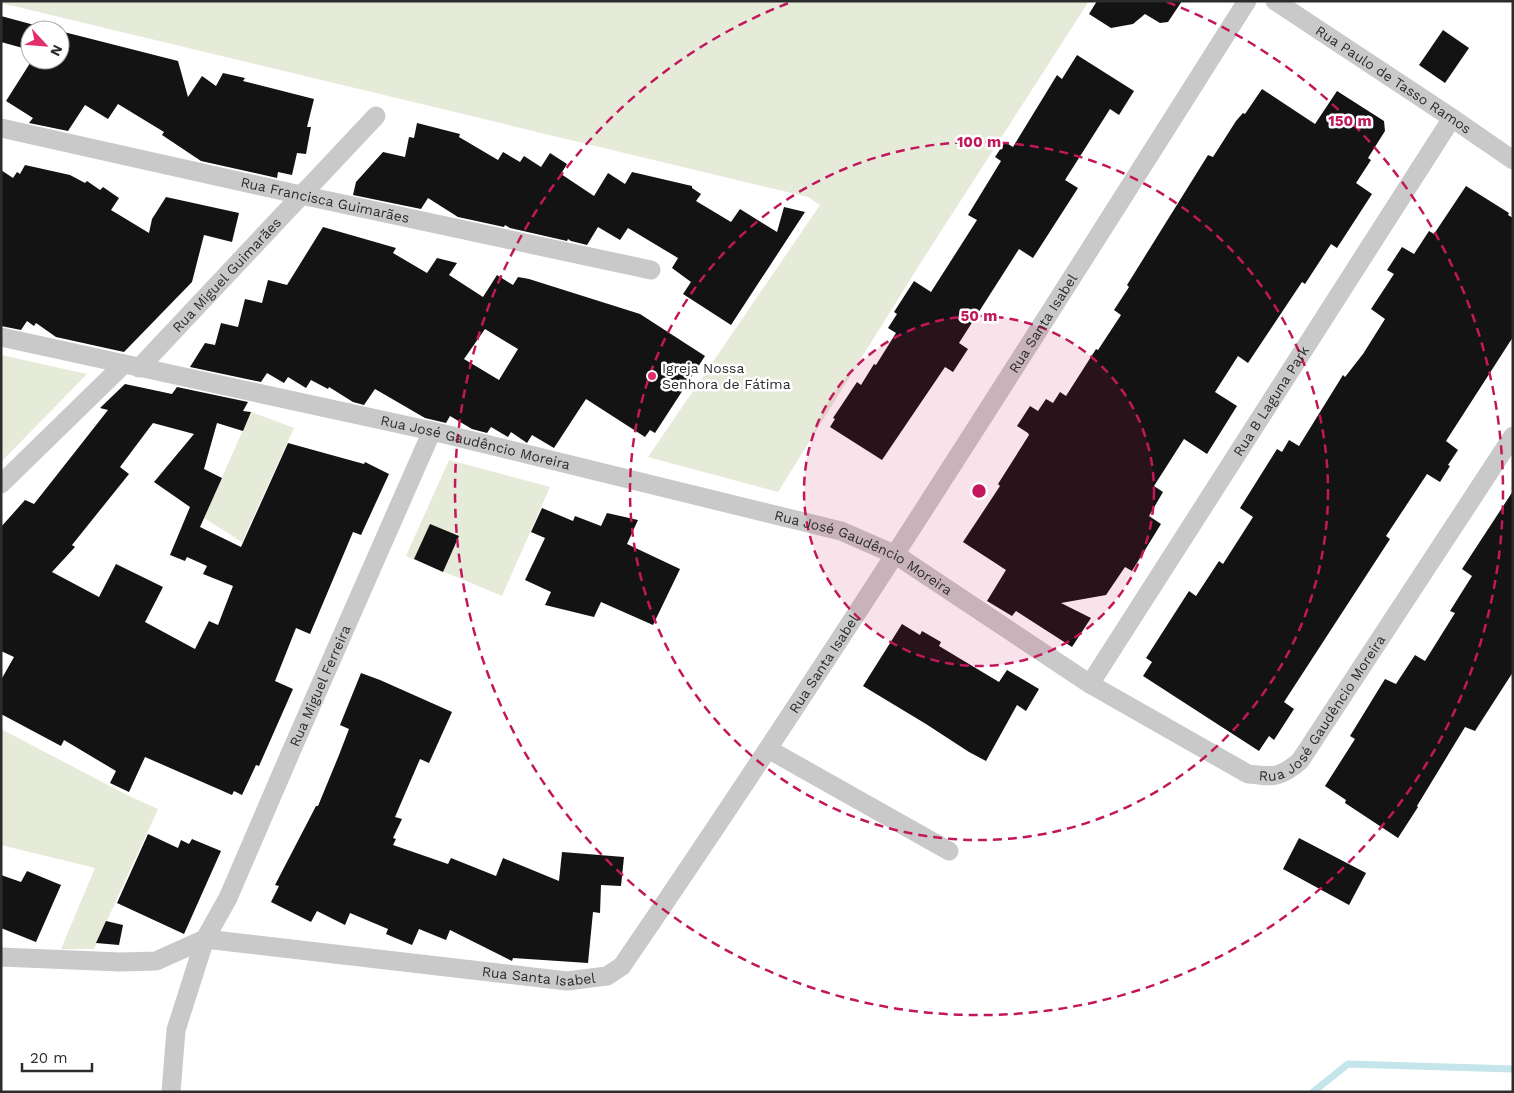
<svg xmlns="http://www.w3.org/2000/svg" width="1514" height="1093" font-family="'Work Sans',sans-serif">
	<rect width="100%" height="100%" fill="#fff"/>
	<g fill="#e6ead9">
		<polygon points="1,1 1089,1 918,267 778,492 648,457 820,205 808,197 1,3"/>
		<polygon points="1,355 87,374 1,462"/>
		<polygon points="251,412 294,428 242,542 204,518"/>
		<polygon points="449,460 550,487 502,596 406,556"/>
		<polygon points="1,729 127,795 158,809 94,949 61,949 95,868 1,845"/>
	</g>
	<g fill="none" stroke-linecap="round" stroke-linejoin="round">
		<polyline stroke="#c4e5ea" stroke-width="7" points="1313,1092 1348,1064 1513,1069"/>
	</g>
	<g fill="#131313" fill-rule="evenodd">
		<polygon points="1097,1 1182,1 1168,22 1160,23 1145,14 1133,24 1111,28 1089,14"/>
		<polygon points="1,16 38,26 55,30 30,30 30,50 1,42"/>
		<polygon points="1443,30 1469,48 1445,83 1419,65"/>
		<polygon points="60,31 178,61 188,97 202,76 216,86 223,73 245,78 243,81 314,99 307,127 311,127 306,154 297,153 292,175 278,172 277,178 201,161 162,135 164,132 118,104 108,119 85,105 68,131 29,123 33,118 6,101 32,60 60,60"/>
		<polygon points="1077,55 1134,91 1119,115 1110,109 1065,180 1078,188 1033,258 1019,249 959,343 968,349 953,372 945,367 882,460 830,427 835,419 833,418 857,382 861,385 874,364 876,365 896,333 888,328 897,314 894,312 914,281 931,292 977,220 968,215 1001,161 995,157 1005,142 1013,147 1057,75 1062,79"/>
		<polygon points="1262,89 1315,124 1337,91 1384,121 1385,131 1368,158 1371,160 1356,183 1372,194 1337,248 1331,244 1305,284 1302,282 1248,363 1238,356 1215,392 1237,406 1207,454 1184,439 1154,486 1163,492 1149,516 1161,524 1132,571 1125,567 1106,595 1061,603 1091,618 1072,647 1016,611 1012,616 987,601 1006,570 963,542 1000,486 998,484 1029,435 1028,433 1017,426 1030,406 1038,411 1046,399 1053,403 1060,392 1066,396 1096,349 1098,350 1121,315 1114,310 1129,287 1127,285 1208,155 1213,157 1236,121 1243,113 1245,114"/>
		<polygon points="417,123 460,134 459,137 498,160 503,152 520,162 524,156 541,167 550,153 567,164 561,174 594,196 608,173 625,184 632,172 692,186 692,188 701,194 696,201 731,222 740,209 777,232 784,207 805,212 731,325 683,294 691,282 672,268 678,258 628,228 620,240 598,227 587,245 571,241 568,239 567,241 510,228 505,225 504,227 458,217 428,198 421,209 353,195 356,182 383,152 405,157 409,137 414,138"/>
		<polygon points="25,165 70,175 85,183 87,181 100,190 103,187 119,198 111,210 149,233 152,219 166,197 239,213 232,242 204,235 192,282 124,352 56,337 36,323 34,326 27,321 21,330 1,326 1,170 13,178 17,172 20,174"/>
		<polygon points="1466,186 1509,213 1508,215 1513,218 1513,337 1446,441 1458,450 1448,465 1450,466 1440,482 1427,474 1386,536 1390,539 1284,702 1294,709 1274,740 1269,736 1259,751 1143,676 1152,662 1146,658 1189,591 1196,596 1219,561 1223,564 1253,517 1240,508 1277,449 1282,452 1289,440 1299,446 1343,375 1345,377 1363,354 1385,319 1371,309 1394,274 1387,270 1402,247 1414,254 1429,231 1434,234"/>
		<path d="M 323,227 L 396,248 L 393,253 L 427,273 L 437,258 L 457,263 L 449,275 L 483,297 L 497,275 L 513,285 L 518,277 L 529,279 L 640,314 L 705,356 L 655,433 L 650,430 L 645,437 L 586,399 L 554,448 L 532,435 L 527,443 L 511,432 L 508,437 L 491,427 L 487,433 L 472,429 L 450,416 L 446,423 L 425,418 L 375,389 L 364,405 L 353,402 L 329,387 L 328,389 L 311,380 L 306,388 L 288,377 L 284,383 L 267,373 L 261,382 L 190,367 L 205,343 L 215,345 L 221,323 L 238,327 L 245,299 L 262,303 L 268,280 L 287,285 ZM 485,329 L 518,349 L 499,380 L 464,359 Z"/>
		<path d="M 125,384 L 172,394 L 177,387 L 248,402 L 243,411 L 251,412 L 243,431 L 217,423 L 204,469 L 222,478 L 200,527 L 241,547 L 288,443 L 364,464 L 365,462 L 389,474 L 361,535 L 353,532 L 310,634 L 296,628 L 275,681 L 293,689 L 259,766 L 256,765 L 242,795 L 234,791 L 232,795 L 145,757 L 129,792 L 110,783 L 116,771 L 64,740 L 61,746 L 1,714 L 1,680 L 14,657 L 1,651 L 1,527 L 25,500 L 34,504 L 108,410 L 100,408 ZM 153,423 L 194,434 L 154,482 L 190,507 L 170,555 L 185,561 L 187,557 L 207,566 L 203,574 L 233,586 L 218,625 L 209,621 L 195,649 L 145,622 L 163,587 L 116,564 L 99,597 L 52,572 L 75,547 L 72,545 L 129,474 L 120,467 Z"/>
		<polygon points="1513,491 1513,672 1475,731 1465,727 1417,806 1418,807 1398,838 1345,803 1346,800 1325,786 1355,739 1350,736 1385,679 1396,684 1415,655 1425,661 1455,613 1450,611 1472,576 1462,569"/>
		<polygon points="542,508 573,521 575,516 601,526 607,513 638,520 627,544 680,569 653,625 601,602 594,617 545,605 551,592 525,580 545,538 531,532"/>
		<polygon points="430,524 459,536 443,572 414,559"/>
		<polygon points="902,624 920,635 922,631 941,642 939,646 999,682 1007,670 1039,689 1026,711 1017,705 986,761 969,752 926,724 863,686"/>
		<polygon points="361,673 380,680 452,712 429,763 420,759 395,817 402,819 393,838 396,839 393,845 448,864 451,858 496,876 503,858 559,881 562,852 624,857 621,886 601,885 600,913 593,912 588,963 513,958 512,961 450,930 446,940 419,929 412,945 386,934 388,929 350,913 345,925 317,911 311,922 271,902 279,886 275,885 316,806 318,806 339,755 349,729 340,725"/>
		<polygon points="148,834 178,848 181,840 189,844 192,839 221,851 184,934 117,903"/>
		<polygon points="1299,838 1366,873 1349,905 1283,869"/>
		<polygon points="27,871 61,885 36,942 1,928 1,875 21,882"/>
		<polygon points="106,921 123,925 119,945 96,943"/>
	</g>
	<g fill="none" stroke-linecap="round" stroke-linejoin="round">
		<g stroke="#c9c9c9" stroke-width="19">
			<path id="s1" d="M 1275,1 L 1452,118 L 1513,160"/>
			<path id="s2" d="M 1,128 L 301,195 L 651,270"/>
			<path id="s3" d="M 1,337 L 432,431 L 841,531 L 896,555 L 1090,684 L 1248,774 C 1274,777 1280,778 1300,761 L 1513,436"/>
			<path id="s4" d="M 139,368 L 376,116"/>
			<polyline points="1,484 124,364"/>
			<path id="s5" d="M 1090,684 L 1452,118"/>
			<polyline points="768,749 949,851"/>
			<path id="s6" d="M 205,939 L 567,981 L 607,976 L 622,966 C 838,650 1042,325 1247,1"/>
			<polyline points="1,957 120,962 156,961 205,939"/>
			<path id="s7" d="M 171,1092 L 176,1030 L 205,939 L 228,898 L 293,747 L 432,431"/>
		</g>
	</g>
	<circle cx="979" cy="491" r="175" fill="#c2185b" fill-opacity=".12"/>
	<g fill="none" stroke="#c2185b" stroke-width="2.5" stroke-dasharray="9 6">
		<circle cx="979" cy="491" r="175"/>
		<circle cx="979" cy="491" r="349"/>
		<path d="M1167 2A524 524 0 1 1 791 2"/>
	</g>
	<circle fill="#e32e69" stroke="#fff" stroke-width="2" cx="652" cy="376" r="5"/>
	<g text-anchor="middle" stroke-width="5" stroke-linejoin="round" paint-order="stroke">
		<g font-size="14" fill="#2c2c2c" stroke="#fff">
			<text dy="5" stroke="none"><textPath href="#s1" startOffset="142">Rua Paulo de Tasso Ramos</textPath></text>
			<text dy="5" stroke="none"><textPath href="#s2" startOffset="332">Rua Francisca Guimarães</textPath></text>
			<text dy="5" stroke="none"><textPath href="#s4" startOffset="128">Rua Miguel Guimarães</textPath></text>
			<text dy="5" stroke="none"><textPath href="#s6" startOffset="1191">Rua Santa Isabel</textPath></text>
			<text dy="5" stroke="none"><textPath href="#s5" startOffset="336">Rua B Laguna Park</textPath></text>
			<text dy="5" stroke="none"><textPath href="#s3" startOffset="486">Rua José Gaudêncio Moreira</textPath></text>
			<text dy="5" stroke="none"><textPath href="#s3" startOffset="891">Rua José Gaudêncio Moreira</textPath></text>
			<text dy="5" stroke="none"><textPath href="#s6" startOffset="786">Rua Santa Isabel</textPath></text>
			<text dy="5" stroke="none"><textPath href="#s7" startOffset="436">Rua Miguel Ferreira</textPath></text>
			<text dy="5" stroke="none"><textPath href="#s3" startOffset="1445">Rua José Gaudêncio Moreira</textPath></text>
			<text dy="5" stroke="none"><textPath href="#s6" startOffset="336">Rua Santa Isabel</textPath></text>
		</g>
		<g font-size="14" fill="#2c2c2c" stroke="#fff" text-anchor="start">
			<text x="662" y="373">Igreja Nossa<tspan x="662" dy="16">Senhora de Fátima</tspan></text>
		</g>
	</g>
	<circle cx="979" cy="491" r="8" fill="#c2185b" stroke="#fff" stroke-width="2.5"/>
	<g font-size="15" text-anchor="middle" font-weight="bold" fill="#c2185b" stroke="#fff" stroke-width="5" stroke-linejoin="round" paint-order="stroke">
		<text x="1350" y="126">150 m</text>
		<text x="979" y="147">100 m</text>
		<text x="979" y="321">50 m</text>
	</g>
	<rect width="1514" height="1093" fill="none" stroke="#2c2c2c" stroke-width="5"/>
	<g transform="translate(45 45) rotate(116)"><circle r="24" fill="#ffffff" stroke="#ababab"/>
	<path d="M0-4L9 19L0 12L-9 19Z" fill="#e32e69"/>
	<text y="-8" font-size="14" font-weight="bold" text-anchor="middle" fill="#2c2c2c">N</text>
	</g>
	<path d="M22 1063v8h70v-8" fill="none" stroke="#2c2c2c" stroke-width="2.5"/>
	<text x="30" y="1063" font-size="15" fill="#2c2c2c" stroke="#ffffff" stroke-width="4" paint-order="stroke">20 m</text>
</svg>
